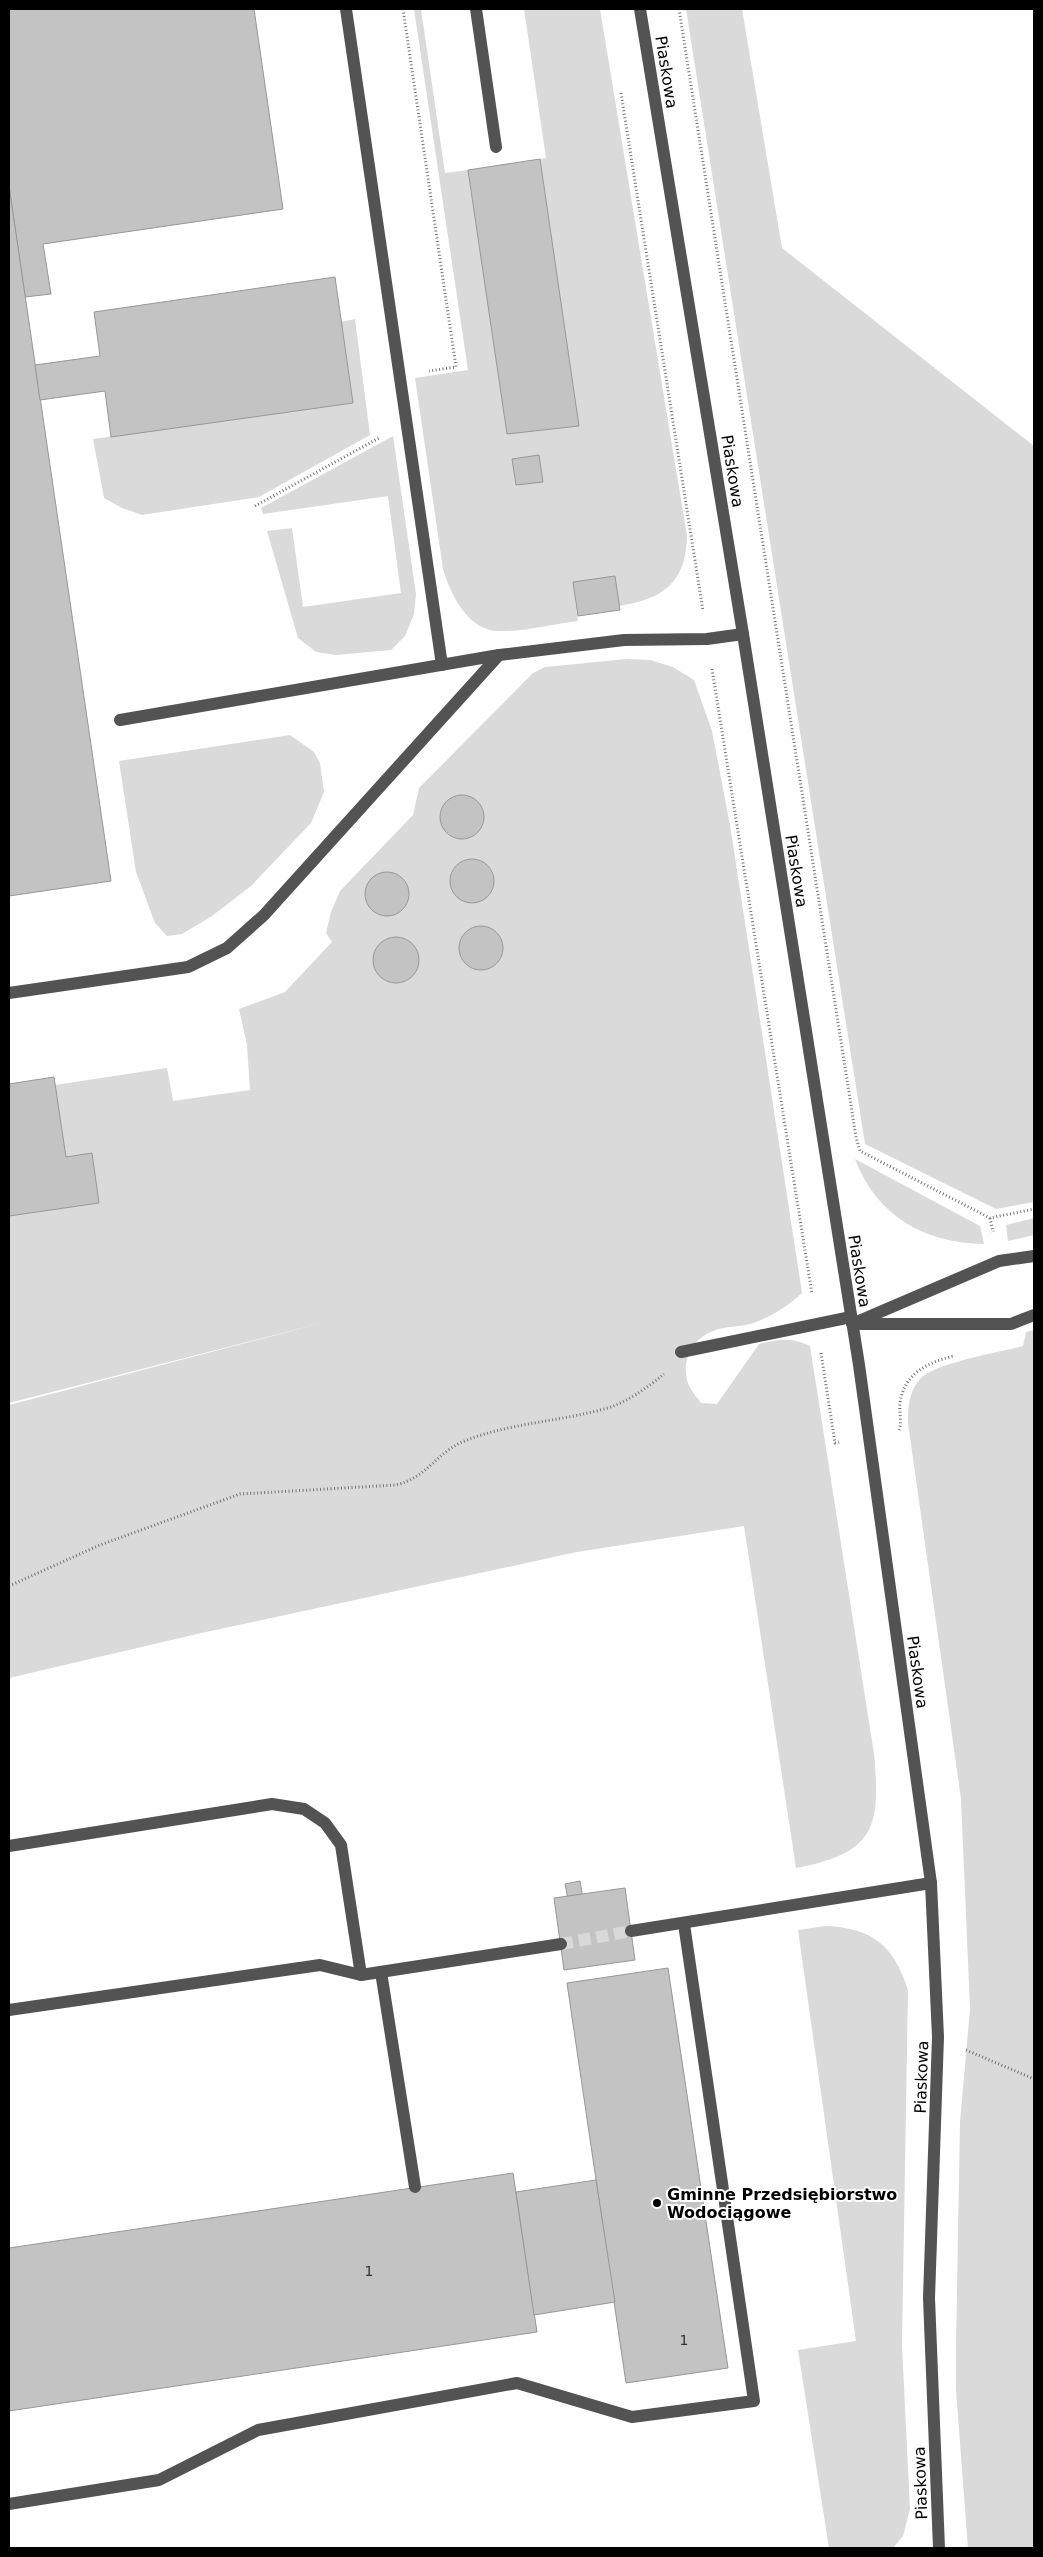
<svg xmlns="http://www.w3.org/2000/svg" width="1043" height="2557" font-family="'DejaVu Sans',sans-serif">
	<rect width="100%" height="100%" fill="#fff"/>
	<g fill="#dadada">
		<path d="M 414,9 L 421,9 L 445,173 L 468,170 L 507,434 L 579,425 L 540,159 L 546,158 L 524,9 L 600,9 L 687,536 C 686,583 663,599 619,606 L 615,576 L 573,582 L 578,621 C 553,624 524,632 498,631 C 468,631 450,593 443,569 L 415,378 L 468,370 Z"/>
		<polygon points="686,9 742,9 782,248 1034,446 1034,1202 996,1209 865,1144"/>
		<polygon points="355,319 370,435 259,497 142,515 122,508 104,498 93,439 353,403 341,322"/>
		<polygon points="393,436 416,594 414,614 405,636 391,650 336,655 316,652 298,638 267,531 292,528 303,607 401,593 388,496 263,514 261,508"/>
		<path d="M 627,659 L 650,660 L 673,667 L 694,680 L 712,731 L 730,825 L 802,1293 C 788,1306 774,1315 756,1322 C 742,1328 725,1325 711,1332 C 691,1340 681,1363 688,1383 C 690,1390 697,1397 701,1403 L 717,1404 L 759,1344 C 778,1339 792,1337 810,1346 L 874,1754 C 881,1829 874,1853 796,1868 L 744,1526 L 577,1552 L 197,1634 L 9,1678 L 9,1405 L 333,1320 L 9,1403 L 9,1216 L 99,1203 L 92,1154 L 66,1157 L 55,1085 L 167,1068 L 173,1101 L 250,1090 L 247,1045 L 239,1009 L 285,992 L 332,942 L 326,933 L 331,912 L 340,891 L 413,815 L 419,788 L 533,673 L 545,667 Z"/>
		<polygon points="290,735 314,752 320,763 324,792 311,823 251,886 212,916 182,934 167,936 155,923 136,872 119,761"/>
		<path d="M 855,1159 L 980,1226 L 984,1244 C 925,1243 877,1217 855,1159 Z"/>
		<polygon points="1034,1218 1034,1235 1008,1241 1006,1225"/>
		<path d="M 1034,1330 L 1034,2548 L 968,2548 L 956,2390 L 956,2345 L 960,2122 L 970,2009 L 961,1799 L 908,1423 C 908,1407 909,1391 920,1379 C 934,1363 1001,1352 1023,1346 L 1026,1332 Z"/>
		<path d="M 826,1926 C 873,1928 894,1946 908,1990 L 902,2346 L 910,2509 L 903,2536 L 893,2548 L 829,2548 L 798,2350 L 856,2341 L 798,1930 Z"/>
	</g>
	<g fill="#c3c3c3" stroke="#979797">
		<polygon points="9,9 254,9 283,209 43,244 51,294 25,297 9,186"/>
		<polygon points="540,159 579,426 507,434 468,170"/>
		<polygon points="9,186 111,881 9,896"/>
		<polygon points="335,277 353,403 111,437 105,391 40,400 35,365 100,356 94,312"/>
		<polygon points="539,455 543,482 516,485 512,459"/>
		<polygon points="615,576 620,610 578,616 573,582"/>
		<circle cx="462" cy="817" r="22"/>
		<circle cx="472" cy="881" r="22"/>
		<circle cx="387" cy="894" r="22"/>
		<circle cx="481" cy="948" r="22"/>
		<circle cx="396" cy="960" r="23"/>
		<polygon points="54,1077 66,1157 92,1153 99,1203 9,1216 9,1084"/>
		<polygon points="580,1881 583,1899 577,1908 570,1909 565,1884"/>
		<polygon points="625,1888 635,1960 564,1970 554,1898"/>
		<polygon points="668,1968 728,2368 626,2383 567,1983"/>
		<polygon points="513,2173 537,2332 9,2411 9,2248"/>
		<polygon points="596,2180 615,2302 534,2315 516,2192"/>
	</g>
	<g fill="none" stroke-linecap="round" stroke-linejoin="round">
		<polyline stroke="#d9d9d9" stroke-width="12" stroke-dasharray="12 6" stroke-linecap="butt" points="561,1944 631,1931"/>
		<g stroke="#757575" stroke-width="3" stroke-dasharray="1 2.5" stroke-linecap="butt">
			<polyline points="403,9 456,367 429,371"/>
			<polyline points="679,9 856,1137 860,1151 990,1218 1034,1209"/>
			<polyline points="621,93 703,611"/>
			<polyline points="255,506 379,438"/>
			<polyline points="712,669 812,1294"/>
			<polyline points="990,1218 993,1232"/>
			<polyline points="821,1353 835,1443 839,1442"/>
			<path d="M 899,1430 C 902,1424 899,1412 900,1404 C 903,1374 928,1362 954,1356"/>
			<path d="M 9,1586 L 100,1545 L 240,1494 L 396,1485 C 426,1478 437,1453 462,1442 C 508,1423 557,1422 604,1409 C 625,1404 648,1387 664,1374"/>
			<polyline points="966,2050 1034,2079"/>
		</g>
		<g stroke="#535353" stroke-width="12">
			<polyline points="346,9 442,665"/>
			<polyline points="476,9 496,147"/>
			<polyline points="640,9 743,634 859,1365 931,1883 938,2037 929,2298 939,2548"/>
			<polyline points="120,720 499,655 624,640 707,639 743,634"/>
			<polyline points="9,993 188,967 227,948 264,915 499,655"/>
			<polyline points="852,1324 999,1261 1034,1256"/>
			<polyline points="857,1324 1011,1324 1034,1315"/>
			<polyline points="681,1352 851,1317"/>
			<polyline points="9,1846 272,1804 304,1809 325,1823 341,1845 361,1975"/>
			<polyline points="631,1931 931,1883"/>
			<polyline points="381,1972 415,2187"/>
			<polyline points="9,2010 320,1965 361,1975 561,1944"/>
			<polyline points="9,2504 159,2480 258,2430 517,2383 632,2417 754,2401 684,1924"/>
		</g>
	</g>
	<circle fill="#000" stroke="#fff" stroke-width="2" cx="657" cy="2203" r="5"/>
	<g text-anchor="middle" stroke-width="4" stroke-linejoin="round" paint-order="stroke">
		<g font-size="14" fill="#313131">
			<text x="369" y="2276">1</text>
			<text x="684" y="2345">1</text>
		</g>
		<g font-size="16" fill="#000" stroke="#fff">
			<text transform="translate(667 72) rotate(81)" y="6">Piaskowa</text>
			<text transform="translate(733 471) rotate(81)" y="6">Piaskowa</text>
			<text transform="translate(797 871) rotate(81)" y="6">Piaskowa</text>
			<text transform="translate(860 1271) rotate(81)" y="6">Piaskowa</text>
			<text transform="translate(918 1672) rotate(82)" y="6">Piaskowa</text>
			<text transform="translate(921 2077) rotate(-88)" y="6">Piaskowa</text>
			<text transform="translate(920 2483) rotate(-92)" y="6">Piaskowa</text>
		</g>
		<g font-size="16" font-weight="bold" fill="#000" stroke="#fff" text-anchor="start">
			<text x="667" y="2200">Gminne Przedsiębiorstwo<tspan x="667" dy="18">Wodociągowe</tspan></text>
		</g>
	</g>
	<rect width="1043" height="2557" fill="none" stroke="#000000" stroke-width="20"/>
</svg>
